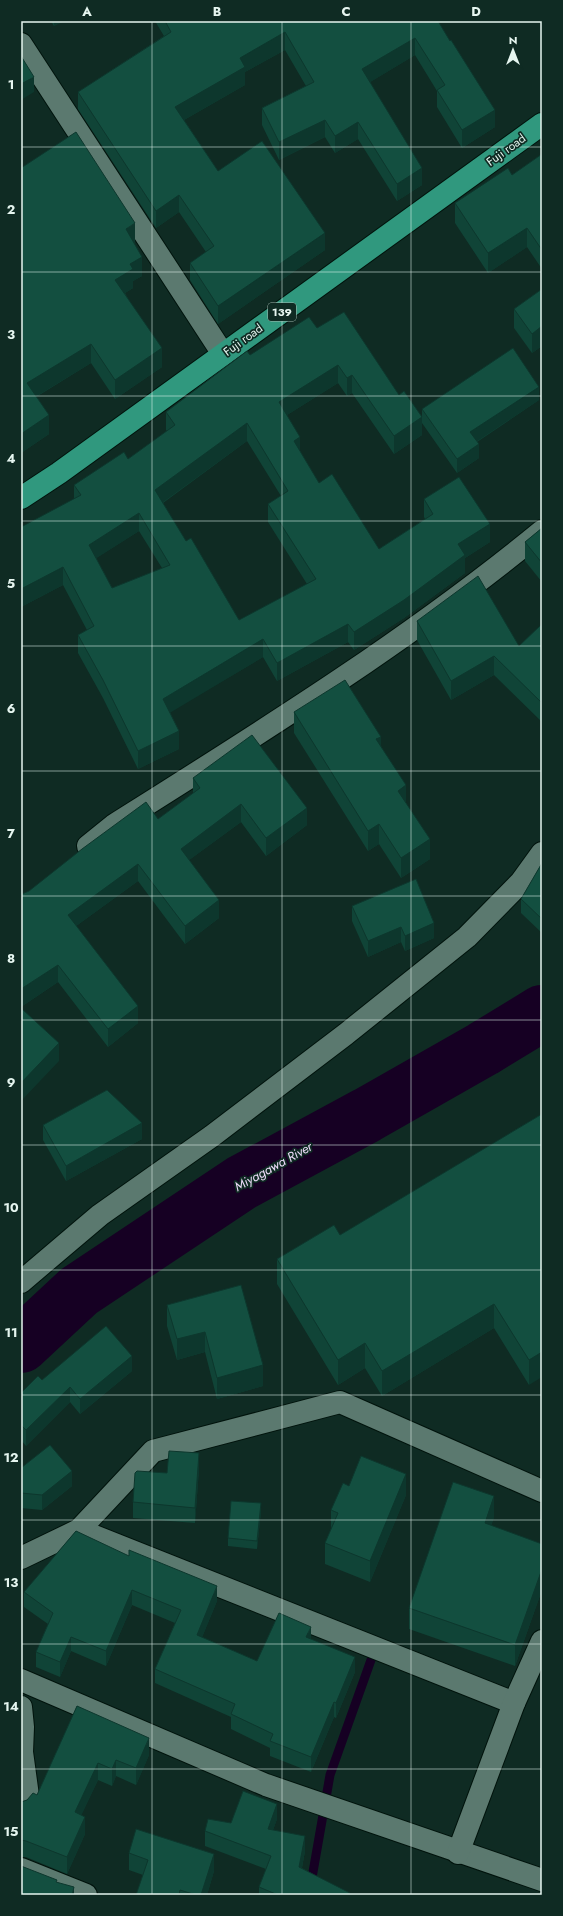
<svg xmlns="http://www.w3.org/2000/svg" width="563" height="1916" font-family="Jost,sans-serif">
	<rect width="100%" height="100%" fill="#0f2b23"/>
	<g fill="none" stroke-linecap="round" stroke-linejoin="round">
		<polyline stroke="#160023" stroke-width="9" points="309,1895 330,1775 371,1660"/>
		<polyline stroke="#160023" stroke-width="56" points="21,1345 79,1291 241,1183 367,1115 483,1049 542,1013"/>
		<g stroke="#00130c" stroke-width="24">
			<g id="minor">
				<polyline points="21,44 223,354"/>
				<path d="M 88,846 L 114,825 C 260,733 408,641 542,531"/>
				<polyline points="21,1282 100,1215 212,1136 346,1034 467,937 521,882 542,853"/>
				<polyline points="79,1530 514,1703"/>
				<polyline points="21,1558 79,1530 153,1451 340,1402 542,1491"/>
				<polyline points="21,1680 266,1785 542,1880"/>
				<polyline points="21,1707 23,1727 22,1752 28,1796 21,1806"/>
				<polyline points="458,1853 514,1703 542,1641"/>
				<polyline points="21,1869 86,1895"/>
			</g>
		</g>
		<g stroke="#00130c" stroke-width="24">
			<polyline id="trunk" points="21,498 59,473 542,124"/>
		</g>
		<use href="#minor" stroke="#5b796f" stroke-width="22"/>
		<use href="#trunk" stroke="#30987e" stroke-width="22"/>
	</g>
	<g fill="#104437" fill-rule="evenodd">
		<polygon points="51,21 64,21 54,26"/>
		<polygon points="155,21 438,21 495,127 462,148 437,107 437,91 415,55 370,82 422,185 397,201 358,139 335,153 325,137 279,160 262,125 262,108 306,86 285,50 245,72 245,85 184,120 218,171 325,250 218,324 190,280 190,263 206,252 179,212 156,228 78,109 78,92 164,36"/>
		<polygon points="542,154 542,269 527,247 488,273 455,223 455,203 512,175"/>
		<polygon points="21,168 135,242 134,243 142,276 133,281 133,288 125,293 162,367 115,399 91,363 36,397 49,434 21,453"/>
		<polygon points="542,289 542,346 532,353 514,328 514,309"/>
		<path d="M 317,328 L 399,395 L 422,417 L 422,409 L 539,400 L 477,442 L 479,458 L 457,473 L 422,423 L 422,435 L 394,454 L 352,393 L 347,396 L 338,383 L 287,415 L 300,453 L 319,483 L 379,549 L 425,519 L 424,517 L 424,499 L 490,542 L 465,558 L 465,573 L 404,618 L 354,650 L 348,642 L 277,681 L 263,657 L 170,712 L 179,749 L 138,769 L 103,698 L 78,653 L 78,635 L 87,630 L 63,585 L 21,607 L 74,499 L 74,485 L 128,459 L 167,431 L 166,430 L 166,412 L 250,355 ZM 247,441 L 281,496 L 268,504 L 268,522 L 307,584 L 239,620 L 186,541 L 163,503 ZM 139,531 L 162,568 L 112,588 L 96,558 Z"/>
		<polygon points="542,528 542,582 525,561 525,542"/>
		<polygon points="417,621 519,646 542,624 542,722 494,675 451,700 417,640"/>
		<polygon points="294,712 381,746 406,803 430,859 401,878 379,844 368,851 294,733"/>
		<polygon points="193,778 307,825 266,856 241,822 189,860 219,918 185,944 138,881 76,926 138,1023 108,1047 58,982 21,1007 21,893 22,894 29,891 158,819 193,793"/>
		<polygon points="542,863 542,933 521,913 521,899"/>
		<polygon points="352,906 434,938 405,951 401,942 368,957 352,921"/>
		<polygon points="542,1114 529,1385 494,1328 382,1396 365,1368 338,1385 277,1284 277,1259 340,1235"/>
		<polygon points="43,1125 142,1139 66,1181 43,1140"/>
		<polygon points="241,1285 263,1386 217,1399 205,1352 177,1360 167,1326 167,1305"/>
		<polygon points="132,1371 80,1414 70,1402 26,1446 21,1440 21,1393 42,1380"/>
		<polygon points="21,1468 72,1486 42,1510 21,1508"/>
		<polygon points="199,1469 195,1523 133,1518 133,1502 167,1473"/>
		<polygon points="406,1495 370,1582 325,1564 325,1543 331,1529 331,1510"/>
		<polygon points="261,1511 257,1549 228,1546 228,1538"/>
		<polygon points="494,1517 491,1526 542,1544 542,1590 515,1666 409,1629 409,1608"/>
		<polygon points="76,1531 217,1601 202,1637 257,1661 311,1639 355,1672 336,1718 334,1717 311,1772 270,1756 270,1748 231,1729 231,1717 155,1683 155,1669 175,1623 132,1605 106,1666 71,1651 60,1677 36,1667 36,1652 48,1624 24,1607 24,1592"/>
		<polygon points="77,1706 149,1755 136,1785 116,1776 112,1786 98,1780 81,1815 85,1834 67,1874 26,1857 21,1857 21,1802 27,1800 37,1795"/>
		<polygon points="277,1819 273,1830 305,1851 302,1868 350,1895 259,1895 259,1887 266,1869 205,1846 205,1831 231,1823"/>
		<polygon points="129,1853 214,1871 207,1895 136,1895 143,1875 129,1870"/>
	</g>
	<g fill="#0d372d">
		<polygon points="54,21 64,21 54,26"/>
		<polygon points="285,32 285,50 245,72 245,85 175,125 175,107 240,58"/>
		<polygon points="415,38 415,55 362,87 362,69"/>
		<polygon points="34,77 34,92 21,100 21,84"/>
		<polygon points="495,110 495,127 462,148 462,130"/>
		<polygon points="325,120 325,137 279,160 279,142"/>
		<polygon points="358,122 358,139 335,153 335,136"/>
		<polygon points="422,168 422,185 397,201 397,184"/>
		<polygon points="179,195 179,212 156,228 156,211"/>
		<polygon points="135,223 135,242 126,248 126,229"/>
		<polygon points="527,228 527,247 488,273 488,253"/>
		<polygon points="325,233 325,250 218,324 218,306"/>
		<polygon points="142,257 142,276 133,281 133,288 115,299 115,280 130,264"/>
		<polygon points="542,326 542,346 532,353 532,334"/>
		<polygon points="91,344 91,363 27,402 27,383"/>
		<polygon points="162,348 162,367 115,399 115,380"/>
		<polygon points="338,365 338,383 279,420 279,402"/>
		<polygon points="352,375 352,393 347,396 347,378"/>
		<polygon points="539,387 539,400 470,446 470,432"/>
		<polygon points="49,415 49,434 21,453 21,434"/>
		<polygon points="422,417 422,435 394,454 394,436"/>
		<polygon points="247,423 247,441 155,508 155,490"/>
		<polygon points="300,437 300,455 294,441"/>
		<polygon points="479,444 479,458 457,473 457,459"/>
		<polygon points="139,513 139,531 89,563 89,545"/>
		<polygon points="490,524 490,542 465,558 465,573 404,618 354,650 354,632 458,544"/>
		<polygon points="63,567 63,585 21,607 21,589"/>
		<polygon points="348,624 348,642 277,681 277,663"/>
		<polygon points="263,639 263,657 163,717 163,699"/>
		<polygon points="494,656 494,675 451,700 451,681"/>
		<polygon points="179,731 179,749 138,769 138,751"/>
		<polygon points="381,737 381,757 376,739"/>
		<polygon points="406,785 406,806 398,791"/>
		<polygon points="241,804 241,822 181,866 181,849"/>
		<polygon points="307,808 307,825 266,856 266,838"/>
		<polygon points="379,824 379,844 368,851 368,831"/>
		<polygon points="430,839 430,859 401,878 401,858"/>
		<polygon points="138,864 138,881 68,932 68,915"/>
		<polygon points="219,900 219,918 185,944 185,926"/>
		<polygon points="434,923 434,938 405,951 405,936"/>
		<polygon points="401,927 401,942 368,957 368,941"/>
		<polygon points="58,965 58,982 21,1007 21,989"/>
		<polygon points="138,1006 138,1023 108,1047 108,1029"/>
		<polygon points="59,1043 59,1061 21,1101 21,1083"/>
		<polygon points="142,1123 142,1139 66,1181 66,1166"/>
		<polygon points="494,1304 494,1328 382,1396 382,1371"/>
		<polygon points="205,1332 205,1352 177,1360 177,1339"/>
		<polygon points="365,1343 365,1368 338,1385 338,1360"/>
		<polygon points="542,1352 542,1377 529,1385 529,1360"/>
		<polygon points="132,1356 132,1371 80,1414 80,1399"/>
		<polygon points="263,1365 263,1386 217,1399 217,1378"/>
		<polygon points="70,1387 70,1402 26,1446 26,1430"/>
		<polygon points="199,1453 199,1469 195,1523 195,1508"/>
		<polygon points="72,1471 72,1486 42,1510 42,1495"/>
		<polygon points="406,1474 406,1495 370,1582 370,1561"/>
		<polygon points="494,1496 494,1517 485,1544 485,1523"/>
		<polygon points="261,1503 261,1511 257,1549 257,1541"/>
		<polygon points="542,1569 542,1590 515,1666 515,1645"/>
		<polygon points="217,1586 217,1601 197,1650 197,1635"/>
		<polygon points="132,1590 132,1605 106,1666 106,1651"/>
		<polygon points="311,1627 311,1642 306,1637"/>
		<polygon points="71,1637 71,1651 60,1677 60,1662"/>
		<polygon points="355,1657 355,1672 336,1718 336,1703"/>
		<polygon points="334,1702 334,1717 311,1772 311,1757"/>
		<polygon points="149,1738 149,1755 136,1785 136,1768"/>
		<polygon points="116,1760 116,1776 112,1786 112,1769"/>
		<polygon points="98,1763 98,1780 75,1829 75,1812"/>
		<polygon points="277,1804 277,1819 268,1844 268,1829"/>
		<polygon points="85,1817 85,1834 67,1874 67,1857"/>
		<polygon points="305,1836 305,1851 299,1882 299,1867"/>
		<polygon points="214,1854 214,1871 207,1895 201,1895"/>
		<polygon points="74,1887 74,1895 72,1895"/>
	</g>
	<g fill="#134f40" stroke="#0d372d" fill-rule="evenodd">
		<polygon points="165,21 438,21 450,41 451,40 495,110 462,130 437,90 445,85 415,38 362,69 422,168 397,184 358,122 335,136 325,120 279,142 262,108 314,82 285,32 240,58 245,67 175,107 218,171 262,141 325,233 218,306 190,263 214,246 179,195 156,211 78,92 171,32"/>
		<polygon points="21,56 34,77 21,84"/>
		<polygon points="76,132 135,223 126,229 142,257 130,264 133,269 115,280 162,348 115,380 91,344 27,383 49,415 21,434 21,168"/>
		<polygon points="542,154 542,250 527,228 488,253 455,203 508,168 512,175"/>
		<polygon points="542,289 542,326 532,334 514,309"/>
		<path d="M 344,312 L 399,395 L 404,391 L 422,417 L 394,436 L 352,375 L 347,378 L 338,365 L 279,402 L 300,437 L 294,441 L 319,483 L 332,474 L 379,549 L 433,514 L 424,499 L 459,477 L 490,524 L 458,544 L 465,555 L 404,600 L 354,632 L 348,624 L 277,663 L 263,639 L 163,699 L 179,731 L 138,751 L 103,680 L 78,635 L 94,626 L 63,567 L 21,589 L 21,527 L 81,495 L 74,485 L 124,452 L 128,459 L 175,425 L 166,412 L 247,351 L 250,355 L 309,317 L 317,328 ZM 247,423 L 288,491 L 268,504 L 316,579 L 239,620 L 191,538 L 186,541 L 155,490 ZM 139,513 L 170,565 L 112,588 L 89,545 Z"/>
		<polygon points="513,348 539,387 470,432 479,444 457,459 422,409"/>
		<polygon points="542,528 542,563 525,542"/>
		<polygon points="478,576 519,646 542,624 542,703 494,656 451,681 417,621"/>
		<polygon points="345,680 381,737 376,739 406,785 398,791 430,839 401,858 379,824 368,831 294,712"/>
		<polygon points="252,735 307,808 266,838 241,804 181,849 219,900 185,926 138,864 68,915 138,1006 108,1029 58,965 21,989 21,893 22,894 29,891 82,849 146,802 158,819 200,788 193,778"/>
		<polygon points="542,863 542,919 521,899"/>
		<polygon points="416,879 434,923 405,936 401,927 368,941 352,906"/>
		<polygon points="21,1008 59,1043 21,1083"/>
		<polygon points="107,1090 142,1123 66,1166 43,1125"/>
		<polygon points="542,1114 542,1352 529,1360 494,1304 382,1371 365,1343 338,1360 277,1259 334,1225 340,1235"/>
		<polygon points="241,1285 263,1365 217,1378 205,1332 177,1339 167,1305"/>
		<polygon points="106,1326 132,1356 80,1399 70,1387 26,1430 21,1425 21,1393 38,1376 42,1380"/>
		<polygon points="50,1445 72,1471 42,1495 21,1493 21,1468"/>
		<polygon points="169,1451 199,1453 195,1508 133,1502 135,1473 137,1471 167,1473"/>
		<polygon points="361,1456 406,1474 370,1561 325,1543 338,1513 331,1510 343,1483 349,1486"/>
		<polygon points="453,1482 494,1496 485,1523 542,1544 542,1569 515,1645 409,1608"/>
		<polygon points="231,1501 261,1503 257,1541 228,1538"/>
		<polygon points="76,1531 129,1556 129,1550 217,1586 197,1635 257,1661 279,1613 311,1627 306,1637 355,1657 336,1703 334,1702 311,1757 270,1741 273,1734 231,1714 235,1704 155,1669 181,1610 132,1590 106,1651 71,1637 60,1662 36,1652 53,1613 24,1592"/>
		<polygon points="77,1706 149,1738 136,1768 116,1760 112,1769 98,1763 75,1812 85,1817 67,1857 26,1841 21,1840 21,1802 27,1800 33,1793 37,1795"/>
		<polygon points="243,1791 277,1804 268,1829 305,1836 299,1867 350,1893 349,1895 278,1895 259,1887 271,1856 205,1831 208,1819 231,1823"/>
		<polygon points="136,1829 214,1854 201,1895 196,1895 180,1890 179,1895 136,1895 148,1860 129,1853"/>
		<polygon points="21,1866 57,1880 56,1882 74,1887 72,1895 21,1895"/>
	</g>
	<path fill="none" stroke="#e6f6f0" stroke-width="1" stroke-opacity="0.55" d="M 152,21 L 152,1895M 282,21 L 282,1895M 411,21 L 411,1895M 21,147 L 542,147M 21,272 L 542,272M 21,396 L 542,396M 21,521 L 542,521M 21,646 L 542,646M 21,771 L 542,771M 21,896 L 542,896M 21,1020 L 542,1020M 21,1145 L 542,1145M 21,1270 L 542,1270M 21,1395 L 542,1395M 21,1520 L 542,1520M 21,1644 L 542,1644M 21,1769 L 542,1769"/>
	<g text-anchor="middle" stroke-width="3.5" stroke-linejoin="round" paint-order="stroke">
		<rect fill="#0f2b23" stroke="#a6b9b2" stroke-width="1" x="268" y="303" width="28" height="18" rx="3"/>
		<g font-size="11" font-weight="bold" fill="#e6f6f0">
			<text x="282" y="316">139</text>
		</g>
		<g font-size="12" fill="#e6f6f0" stroke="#0f2b23">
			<text transform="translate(506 150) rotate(-36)" y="4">Fuji road</text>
			<text transform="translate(243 340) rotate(-36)" y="4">Fuji road</text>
		</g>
		<g font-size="13" font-style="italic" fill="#eddbf9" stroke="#0f2b23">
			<text transform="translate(273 1166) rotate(-29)" y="5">Miyagawa River</text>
		</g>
	</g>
	<rect width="563" height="1916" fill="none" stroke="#0f2b23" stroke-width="44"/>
	<g transform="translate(513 50)" stroke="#0f2b23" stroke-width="3" paint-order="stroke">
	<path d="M0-3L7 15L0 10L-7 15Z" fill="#e6f6f0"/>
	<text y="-6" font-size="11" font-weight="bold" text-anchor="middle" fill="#e6f6f0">N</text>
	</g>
	<rect x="22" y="22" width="519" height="1872" fill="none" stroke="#e6f6f0" stroke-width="1.5"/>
	<g font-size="13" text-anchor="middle" font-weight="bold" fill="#e6f6f0">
		<text x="87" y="16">A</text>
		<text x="217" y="16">B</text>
		<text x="346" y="16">C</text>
		<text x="476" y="16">D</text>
		<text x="11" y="89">1</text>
		<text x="11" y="214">2</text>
		<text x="11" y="339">3</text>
		<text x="11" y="463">4</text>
		<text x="11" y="588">5</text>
		<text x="11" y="713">6</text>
		<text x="11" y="838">7</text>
		<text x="11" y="963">8</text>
		<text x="11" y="1087">9</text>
		<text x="11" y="1212">10</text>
		<text x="11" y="1337">11</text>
		<text x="11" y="1462">12</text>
		<text x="11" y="1587">13</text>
		<text x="11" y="1711">14</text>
		<text x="11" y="1836">15</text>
	</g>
</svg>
